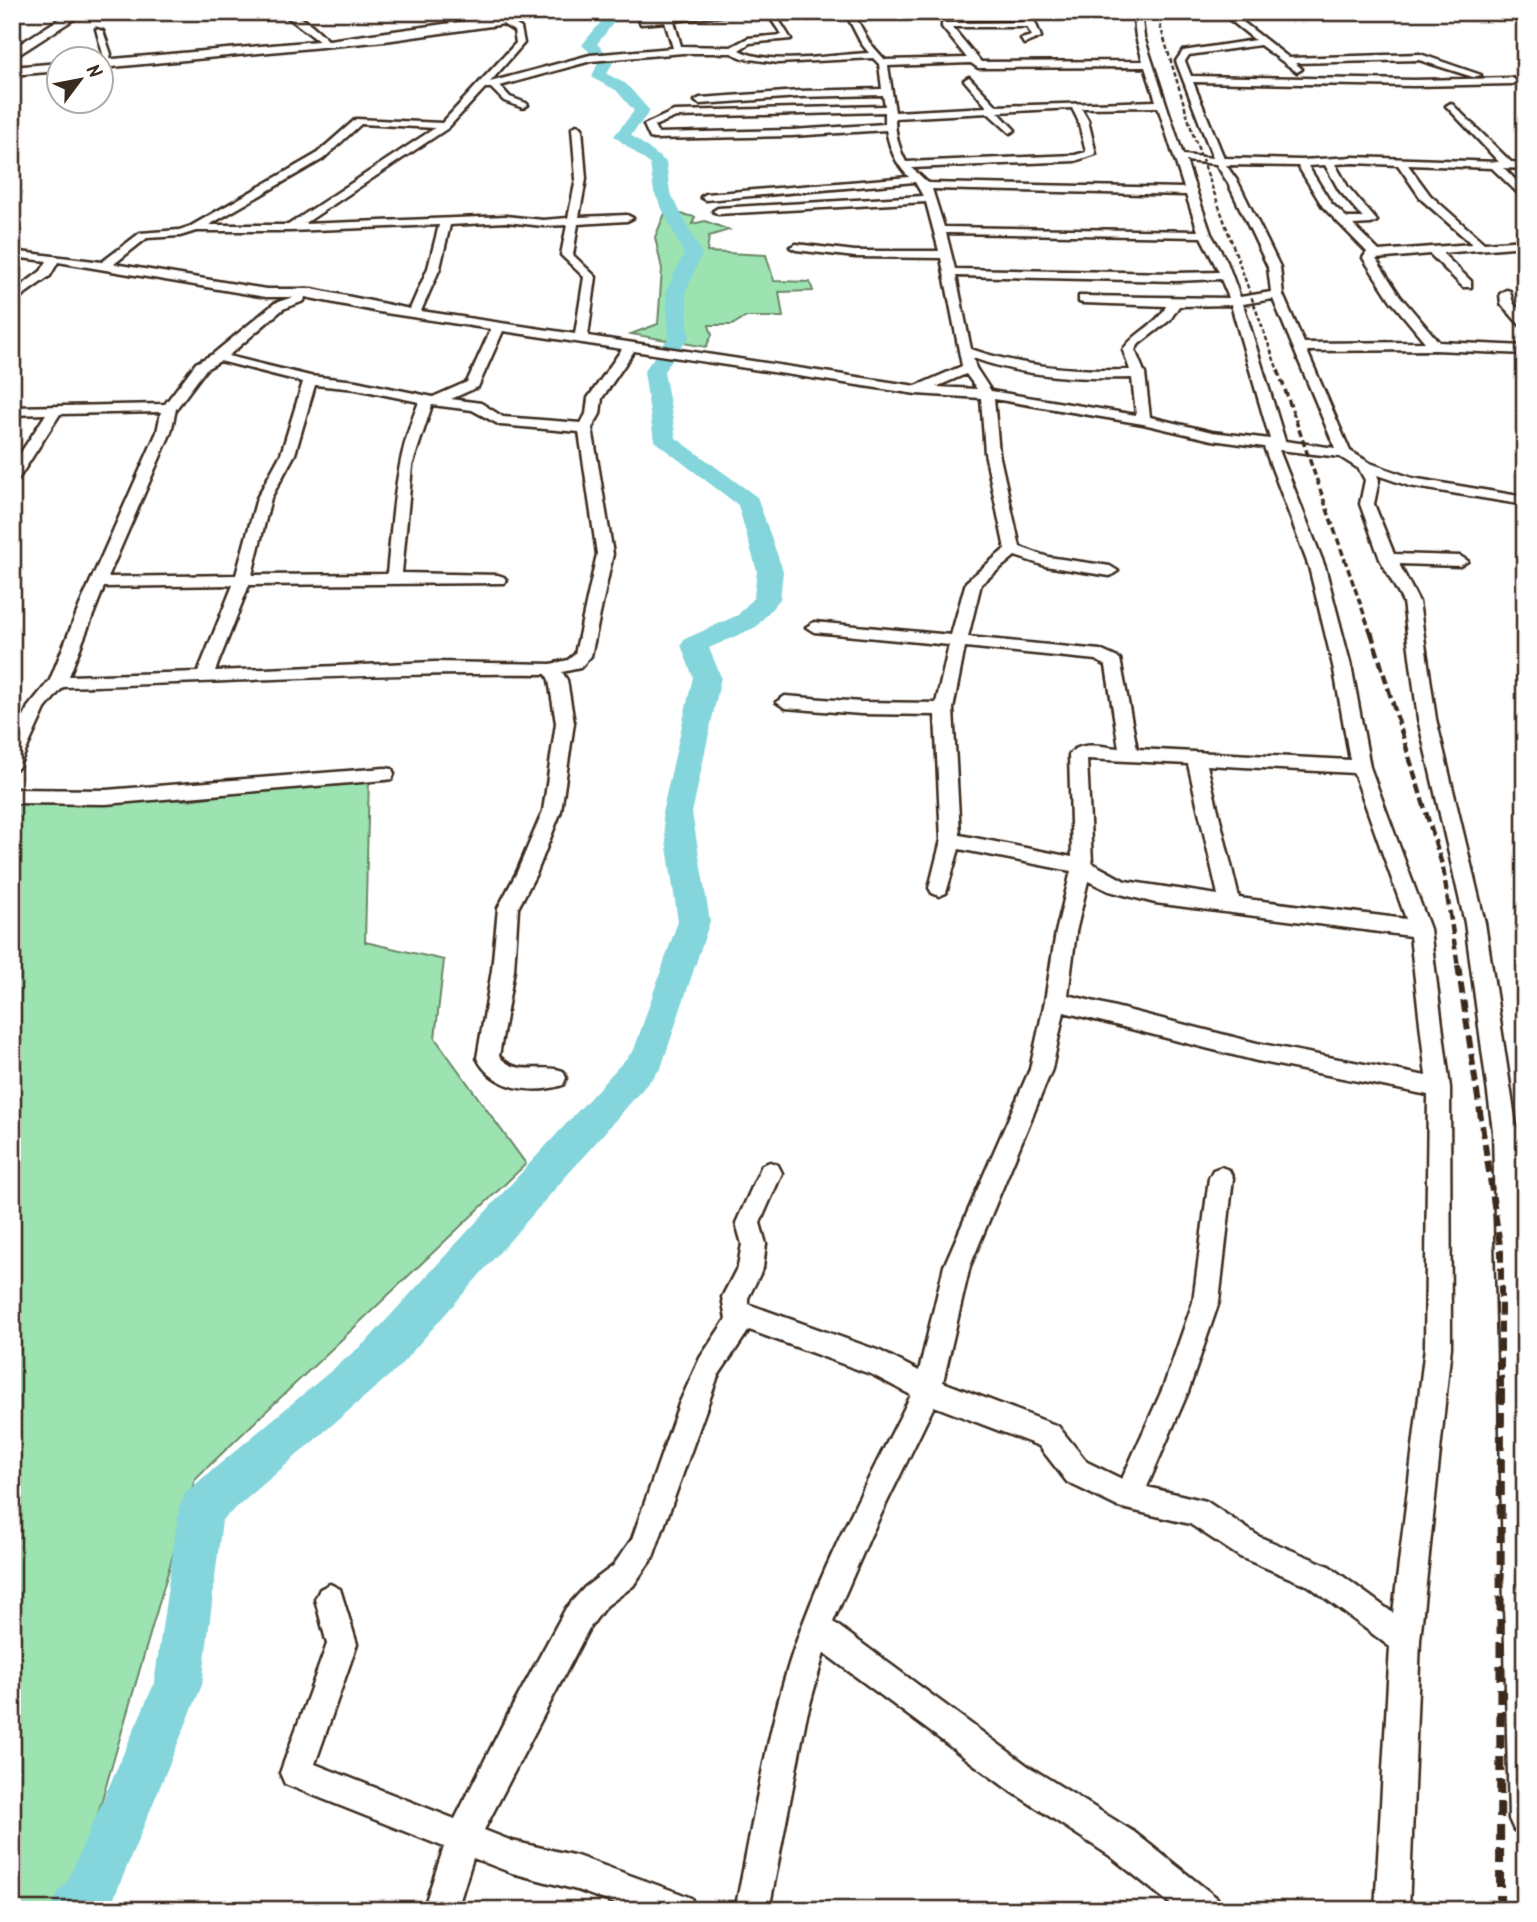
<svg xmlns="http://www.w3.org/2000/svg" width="1537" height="1922" font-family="Kalam,sans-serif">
	<rect width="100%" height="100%" fill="#fff"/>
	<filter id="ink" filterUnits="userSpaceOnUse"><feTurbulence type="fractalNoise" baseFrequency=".0143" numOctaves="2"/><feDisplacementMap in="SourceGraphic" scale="14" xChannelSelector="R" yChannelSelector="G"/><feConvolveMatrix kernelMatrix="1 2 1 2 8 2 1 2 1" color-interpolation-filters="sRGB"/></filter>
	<g filter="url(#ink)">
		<g fill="#9ce3b1" stroke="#6c8668" stroke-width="2">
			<polygon points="666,211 695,217 692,224 705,221 729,230 709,236 707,252 766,255 774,281 810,282 813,291 779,292 783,317 745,317 732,325 709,325 712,335 706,347 631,334 658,324 662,269 655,237"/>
			<polygon points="369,776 365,942 444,960 435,1038 526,1164 195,1479 70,1910 12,1910 12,793 188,800"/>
		</g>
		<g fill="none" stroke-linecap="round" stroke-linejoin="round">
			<polygon fill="#84d5dc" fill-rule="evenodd" points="609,12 622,12 597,44 614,60 607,74 626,84 650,111 631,135 666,162 670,192 702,254 686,291 689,337 664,371 676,438 757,497 783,571 780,599 756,627 709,648 721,677 692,813 710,921 661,1068 398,1368 222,1520 202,1685 109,1910 51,1910 59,1891 67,1882 154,1684 179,1509 185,1493 368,1340 634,1050 678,921 662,813 693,677 681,645 685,639 738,615 754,597 757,571 738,505 654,441 644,371 669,337 666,291 684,254 654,192 650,164 614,136 634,111 616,90 594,79 592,76 599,61 582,45"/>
			<g stroke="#3b2a1e" stroke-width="5">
				<g id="street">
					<path d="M 281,12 C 301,12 318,30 331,43 L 324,45 Z"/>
					<path d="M 719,12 L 757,12 L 674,21 L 681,46 L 731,47 L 748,38 L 782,35 L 766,12 L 774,12 L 791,39 L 750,43 L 739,50 C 770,67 834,54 869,53 L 861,43 L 845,12 L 853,12 L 869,42 L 885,60 L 967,58 L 942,27 L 942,23 L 1025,22 L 1023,12 L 1031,12 L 1041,37 L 1024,44 L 1021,39 L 1032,36 L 1027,27 L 952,27 L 981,62 L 1143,61 L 1136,37 L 1133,12 L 1141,12 L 1144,37 L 1183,155 L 1213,158 L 1176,61 L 1183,51 L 1255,40 L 1220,12 L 1230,12 L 1289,58 L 1420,54 L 1481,75 L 1473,77 L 1419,60 L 1295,63 L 1302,69 L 1297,72 L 1260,45 L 1189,55 L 1185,61 L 1191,76 L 1414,80 L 1512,78 L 1517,81 L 1512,84 L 1414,86 L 1193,82 L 1224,158 L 1301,160 L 1354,157 L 1499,162 L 1448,108 L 1446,106 L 1451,103 L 1511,162 L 1525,163 L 1525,169 L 1504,168 L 1525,190 L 1525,200 L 1492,168 L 1408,165 L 1430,195 L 1484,243 L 1525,240 L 1525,246 L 1442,253 L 1471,281 L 1471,287 L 1463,287 L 1430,254 L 1376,259 L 1400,296 L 1439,342 L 1525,346 L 1525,354 L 1435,350 L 1307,351 L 1350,451 L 1370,463 L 1412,478 L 1525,497 L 1525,505 L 1409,486 L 1377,475 L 1379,480 L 1374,504 L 1394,554 L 1460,556 L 1468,561 L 1460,566 L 1399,564 L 1419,602 L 1436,719 L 1485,923 L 1517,1131 L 1525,1358 L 1525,1835 L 1514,1830 L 1509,1819 L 1493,1131 L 1465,923 L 1418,719 L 1403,602 L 1380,559 L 1360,504 L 1365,480 L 1359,469 L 1340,457 L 1279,450 L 1325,567 L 1352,670 L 1370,767 L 1430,929 L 1450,1088 L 1451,1347 L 1420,1640 L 1409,1910 L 1375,1910 L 1390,1647 L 1309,1586 L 1240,1557 L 1190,1524 L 1118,1507 L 1067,1482 L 1039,1446 L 934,1406 L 870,1537 L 833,1622 L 1028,1766 L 1134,1832 L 1217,1898 L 1222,1910 L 1178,1910 L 1110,1856 L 1006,1788 L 824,1653 L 806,1719 L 769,1910 L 735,1910 C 755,1816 768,1716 802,1626 C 832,1546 873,1471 911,1395 L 873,1375 L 749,1330 L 718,1376 L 653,1557 L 633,1586 L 605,1607 L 588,1630 L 484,1830 L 512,1841 L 577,1856 L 679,1893 L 691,1898 L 696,1910 L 632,1910 L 577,1890 L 512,1873 L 473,1858 L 457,1910 L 423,1910 L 444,1847 L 285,1784 L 280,1773 L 327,1644 L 315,1599 L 320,1589 L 330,1584 L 340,1589 L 357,1644 L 315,1764 L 455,1819 L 503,1724 L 566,1608 L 585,1587 L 613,1566 L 632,1539 L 679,1404 L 700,1358 L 726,1319 L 722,1297 L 738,1266 L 742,1244 L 736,1223 L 762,1165 L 770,1162 L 778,1165 L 782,1173 L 760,1223 L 766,1244 L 763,1268 L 748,1298 L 748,1304 L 880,1351 L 919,1371 L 944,1266 L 1030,1069 L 1045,1001 L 1056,932 L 1071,871 L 959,849 L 946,893 L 939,896 L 932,893 L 929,888 L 941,840 L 935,715 L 861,714 L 785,708 L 776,702 L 785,696 L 861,702 L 936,703 L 949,645 L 814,632 L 806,627 L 814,622 L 951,635 L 966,582 L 1005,549 L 985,453 L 981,398 L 916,394 L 634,351 L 602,398 L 600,414 L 592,428 L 613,554 L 591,656 L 580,668 L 562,672 L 567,680 L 574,723 L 561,811 L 537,872 L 518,908 L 514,970 L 499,1056 C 517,1077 540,1063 563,1071 L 566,1078 L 563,1085 C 533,1095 492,1089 477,1058 L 492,970 L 498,908 L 517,872 L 543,811 L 556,723 L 549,680 L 546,674 C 385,672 224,682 63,687 L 45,709 L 18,768 L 12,770 L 12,743 L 28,707 L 50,680 L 80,605 L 157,432 L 161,412 L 60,414 L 17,481 L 12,482 L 12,466 L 46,414 L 12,415 L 12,407 L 165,404 L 196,363 L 213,354 L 275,303 L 293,297 L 266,297 L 58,262 L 50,276 L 12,303 L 12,293 L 41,271 L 47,261 L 12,257 L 12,251 L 102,262 L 140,233 L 179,230 L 191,226 L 315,155 L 356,119 L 442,123 L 516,43 L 514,31 L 501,23 L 501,19 L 507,19 L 521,28 L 524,43 L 490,82 L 590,55 L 673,48 L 665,22 L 641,24 L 638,19 ZM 683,53 L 731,53 L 743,58 L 778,63 L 873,58 L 879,64 L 882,89 L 799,91 L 700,98 L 695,101 L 700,104 L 799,97 L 883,95 L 885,106 L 674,111 L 644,125 L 650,138 L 654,139 L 792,136 L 886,130 C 890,149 895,163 909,177 L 706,194 L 701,197 L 706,200 L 915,182 L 923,196 L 718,208 L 713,211 L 718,214 L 926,202 L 939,251 L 855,251 L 796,244 L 790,247 L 796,250 L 855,257 L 941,258 L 962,366 L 916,386 L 588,336 L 596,277 L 573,255 L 578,224 L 627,221 L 633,218 L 627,215 L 579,217 L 586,179 L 582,128 L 577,125 L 572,128 L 576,179 L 568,218 L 543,220 L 506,216 L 304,224 L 448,128 L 485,88 L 491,88 L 504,101 L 523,108 L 528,105 L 526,103 L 510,97 L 500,86 L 591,61 ZM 971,63 L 978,68 L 1145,67 L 1156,101 L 997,106 L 969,77 L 964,80 L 987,107 L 895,112 L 888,66 ZM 1158,107 L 1184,188 L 928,183 L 912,168 L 1075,161 L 1096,154 L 1088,120 L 1081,108 ZM 1072,108 L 1078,120 L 1086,152 L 1075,155 L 906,162 C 899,149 895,133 895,118 L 988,113 L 1010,133 L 1015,130 L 998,112 ZM 885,112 L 885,124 L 792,130 L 658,133 L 654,126 L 676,117 ZM 361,124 L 435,128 L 288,225 L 209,225 L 323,159 ZM 1186,161 L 1216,164 L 1228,183 L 1268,267 L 1271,292 L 1240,297 L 1227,262 L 1211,234 ZM 1354,163 L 1398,165 L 1422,200 L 1472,244 L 1379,251 L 1353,225 L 1371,224 L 1377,221 L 1348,187 L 1335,164 ZM 1226,165 L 1298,166 L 1323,207 L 1367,252 L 1363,258 L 1391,301 L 1425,342 L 1304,343 L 1283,295 L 1280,267 L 1238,182 ZM 1325,165 L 1339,190 L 1363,218 L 1347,218 L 1331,203 L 1308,166 ZM 932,189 L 1186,195 L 1198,231 L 944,227 ZM 506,222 L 543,226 L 567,225 L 561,255 L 584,277 L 575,334 L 421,311 L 440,268 L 450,225 ZM 439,225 L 428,268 L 410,309 L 312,289 L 266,289 L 114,264 L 147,238 L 180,236 L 196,231 L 290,231 ZM 946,233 L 1201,237 L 1219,272 L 1176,273 L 955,269 ZM 956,276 L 1176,281 L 1221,279 L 1229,298 L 1079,296 L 1079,302 L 1083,303 L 1166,306 C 1158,325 1134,332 1123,350 L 1130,370 C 1075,371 1023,367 971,349 ZM 305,297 L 379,312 L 491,329 L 467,382 L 433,397 L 356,381 L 310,376 L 228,356 L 283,309 L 304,301 ZM 1273,299 L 1335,448 L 1285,441 L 1243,304 ZM 1231,305 L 1270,439 L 1212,432 L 1150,417 L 1145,374 L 1135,350 L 1139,344 L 1170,320 L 1179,306 ZM 503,331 L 622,349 L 588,398 L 586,414 L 581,423 L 503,417 L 481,403 L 451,399 L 478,387 ZM 973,358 C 1024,377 1078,379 1132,378 L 1136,415 L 991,391 L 976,368 ZM 220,361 L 303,382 L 281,454 L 257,498 L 236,575 L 108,577 L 171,432 L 176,409 L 206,369 ZM 966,374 L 977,389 L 936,387 ZM 315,385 L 356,389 L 419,402 C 395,458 393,514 387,574 L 252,575 L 271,498 L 295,454 ZM 994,399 L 1143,424 L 1212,440 L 1264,447 L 1309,567 L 1334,670 L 1350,760 L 1137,749 L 1120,659 L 1100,650 L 968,637 L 981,584 L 1015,556 L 1045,566 L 1110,576 L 1118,571 L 1110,566 L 1048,557 L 1020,547 L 999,453 ZM 432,405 L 472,410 L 500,425 L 579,432 L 597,554 L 575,654 L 568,660 L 551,664 L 435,662 L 215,671 L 249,585 L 504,583 L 506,580 L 504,577 L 498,575 L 402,573 L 412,466 ZM 233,585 L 198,672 L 69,676 L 104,587 ZM 965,647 L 1096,660 L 1106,666 L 1119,748 C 1103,747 1079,740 1069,755 L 1072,857 L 960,835 L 953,709 ZM 1087,759 L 1188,764 L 1218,895 L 1125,881 L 1092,863 ZM 1207,765 L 1354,773 L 1406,919 L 1239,898 ZM 1088,881 L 1109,891 L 1155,903 L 1410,936 L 1426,1076 L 1257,1043 L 1068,995 L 1076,932 ZM 1064,1012 L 1257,1061 L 1428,1095 L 1425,1347 L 1393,1613 L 1329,1566 L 1260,1537 L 1206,1501 L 1147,1487 L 1188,1392 L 1219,1302 L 1233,1178 L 1229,1170 L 1221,1167 L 1213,1170 L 1209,1178 L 1193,1302 L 1163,1388 L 1122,1479 L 1087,1462 L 1058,1426 L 943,1382 L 970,1266 L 1052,1069 Z"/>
					<polygon points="96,29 103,31 111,54 107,65 102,65 103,54"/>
					<polygon points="1506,290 1510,291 1513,303 1525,315 1525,327 1521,326 1501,304 1500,294"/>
					<polygon points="385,768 392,769 394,774 392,779 385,780 106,804 12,803 12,789 106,790"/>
				</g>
			</g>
			<g stroke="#3b2a1e" stroke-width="5">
				<g id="secondary">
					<polygon points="531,12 560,12 498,25 385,41 102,68 102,60 329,40"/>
					<polygon points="60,63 60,71 12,75 12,67"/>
				</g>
			</g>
			<g stroke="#3b2a1e" stroke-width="5">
				<polygon id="primary" points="70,12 85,12 12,59 12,49"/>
			</g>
			<use href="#street" fill="#fff" fill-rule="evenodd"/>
			<use href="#secondary" fill="#fff" fill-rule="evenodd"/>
			<use href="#primary" fill="#fff" fill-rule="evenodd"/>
			<polyline stroke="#3b2a1e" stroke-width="2.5" stroke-dasharray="4.5 2.5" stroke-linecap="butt" points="1156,12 1193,134 1278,371"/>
			<polyline stroke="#3b2a1e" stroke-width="3.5" stroke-dasharray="7 3.5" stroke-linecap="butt" points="1278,370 1371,634"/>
			<polyline stroke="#3b2a1e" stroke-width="4.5" stroke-dasharray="10 4.5" stroke-linecap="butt" points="1371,632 1443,868 1458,967"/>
			<polyline stroke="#3b2a1e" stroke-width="6" stroke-dasharray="12 6" stroke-linecap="butt" points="1458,965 1501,1252 1501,1388"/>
			<polyline stroke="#3b2a1e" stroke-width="8" stroke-dasharray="15 8" stroke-linecap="butt" points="1500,1910 1501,1387"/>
		</g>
	</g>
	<rect width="1537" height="1922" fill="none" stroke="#fff" stroke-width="42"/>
	<rect x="21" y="21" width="1495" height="1880" fill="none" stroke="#3b2a1e" stroke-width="2.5" filter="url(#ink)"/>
	<g transform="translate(80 80) rotate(58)"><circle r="33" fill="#ffffff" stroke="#b1aaa5" stroke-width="2"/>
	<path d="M0-5L12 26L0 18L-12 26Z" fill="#3b2a1e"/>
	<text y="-10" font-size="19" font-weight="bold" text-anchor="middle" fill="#3b2a1e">N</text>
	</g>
</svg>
